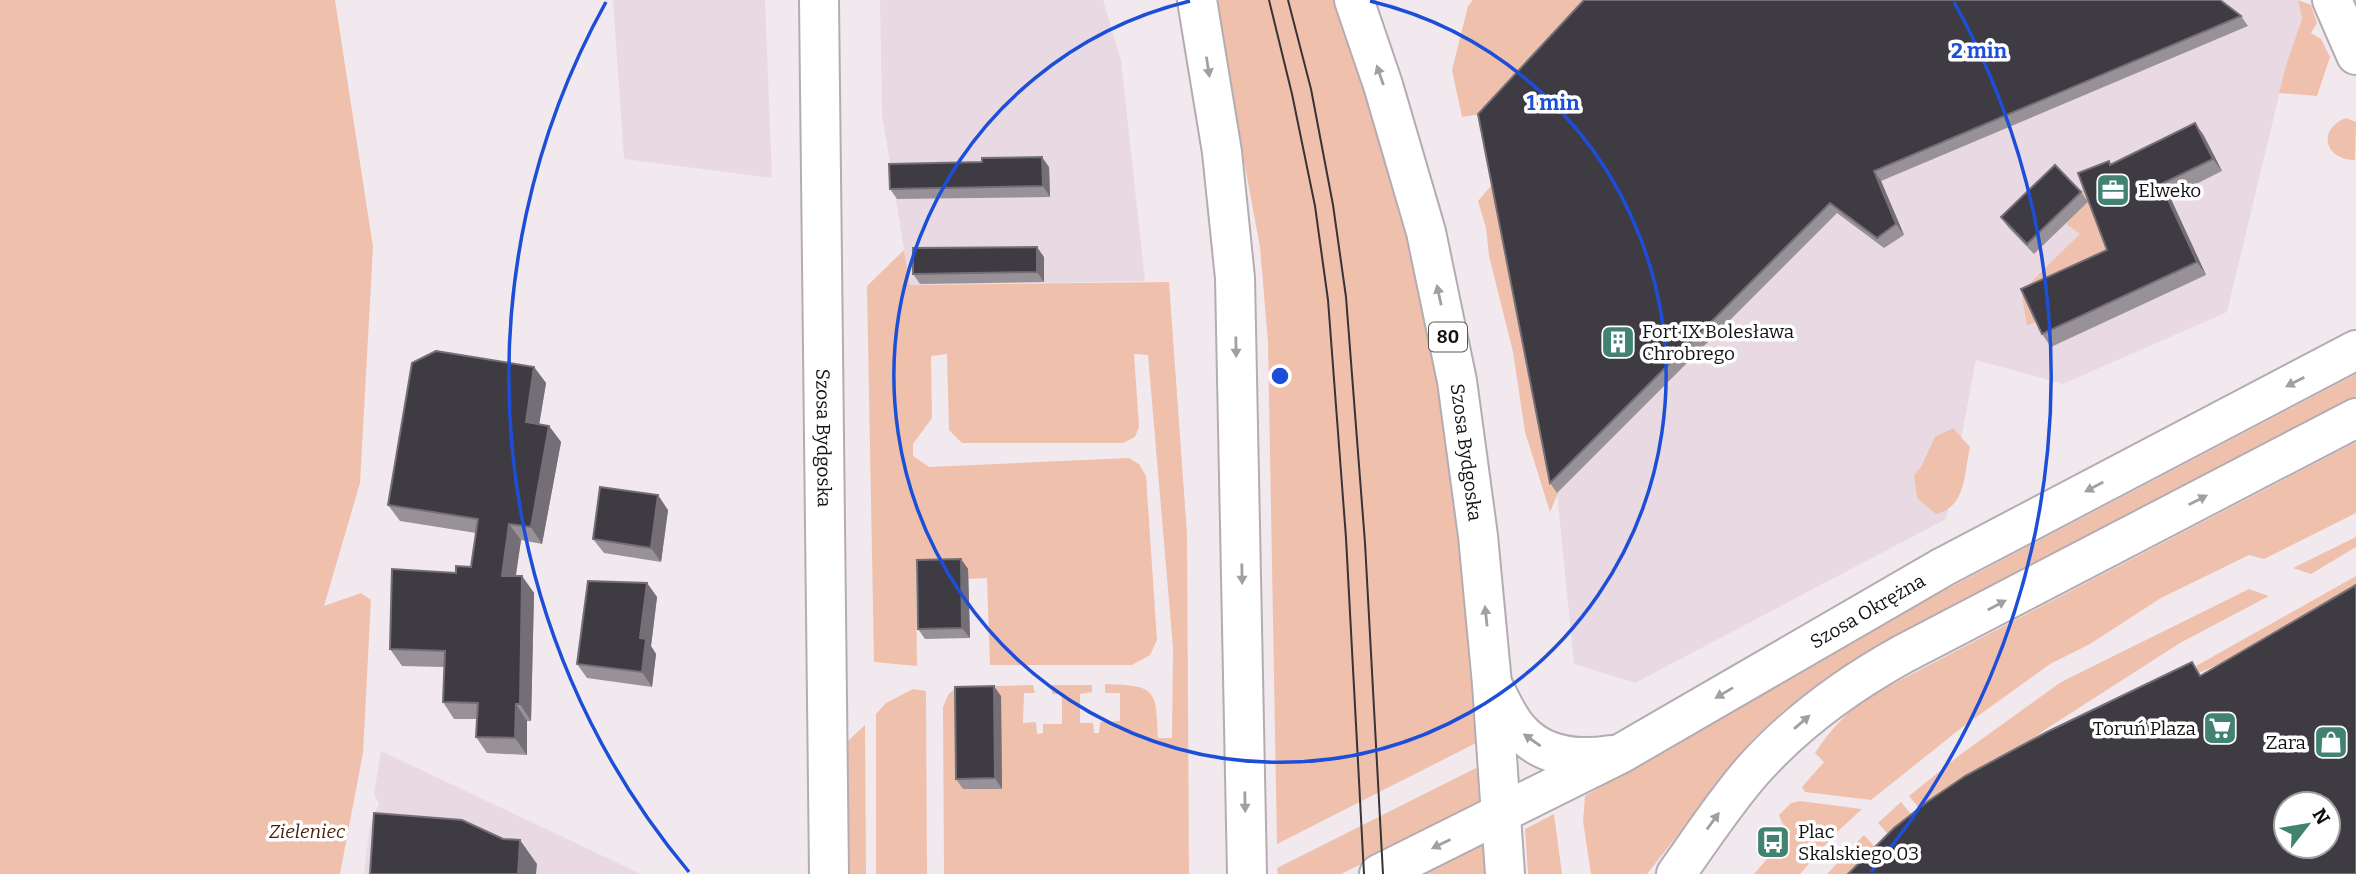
<svg xmlns="http://www.w3.org/2000/svg" width="2356" height="874" font-family="Bitter,serif">
	<rect width="100%" height="100%" fill="#f2e9ef"/>
	<g fill="#e9d9e3">
		<polygon points="613,0 765,0 772,178 624,159"/>
		<polygon points="880,0 1103,0 1121,60 1145,281 910,285 882,115"/>
		<polygon points="1600,0 2298,0 2302,19 2287,62 2227,312 2063,384 1976,360 1946,519 1635,683 1574,664 1557,493"/>
		<polygon points="381,751 641,874 364,874 370,825 379,803 374,794"/>
	</g>
	<g fill="#efc1ad">
		<polygon points="0,0 335,0 373,247 360,483 324,606 361,593 371,600 363,753 340,874 0,874"/>
		<path d="M 1214,0 L 1335,0 C 1347,35 1362,70 1373,105 C 1423,276 1457,454 1471,632 C 1473,669 1474,706 1476,743 L 1277,844 L 1268,342 L 1260,247 Z"/>
		<polygon points="1473,0 1720,0 1496,112 1462,117 1452,70 1468,6"/>
		<polygon points="2298,0 2311,5 2317,23 2311,33 2321,39 2330,57 2317,96 2279,93 2287,62 2302,19"/>
		<path d="M 2346,118 L 2356,122 L 2355,160 C 2324,160 2317,129 2346,118 Z"/>
		<polygon points="1522,165 1572,460 1550,512 1525,432 1513,352 1489,256 1486,228 1478,201 1490,187"/>
		<polygon points="2087,185 2116,263 2039,320 2027,326 2022,296 2035,278 2080,234 2066,224 2087,203 2079,193"/>
		<path d="M 904,250 L 910,285 L 1169,282 L 1187,534 L 1189,874 L 944,874 L 943,707 L 948,695 L 956,687 L 1033,685 L 1035,693 L 1024,693 L 1023,723 L 1036,722 L 1037,734 L 1043,733 L 1043,724 L 1062,724 L 1062,694 L 1052,694 L 1052,685 L 1092,685 L 1092,692 L 1080,694 L 1080,723 L 1093,723 L 1094,733 L 1099,733 L 1100,722 L 1120,721 L 1120,693 L 1105,693 L 1105,684 C 1156,686 1156,688 1158,738 L 1172,738 L 1173,648 L 1148,355 L 1134,354 L 1139,427 L 1135,437 L 1123,443 L 962,443 L 949,430 L 947,354 L 931,356 L 932,418 L 913,444 L 913,456 L 929,467 L 1129,458 L 1139,464 L 1146,476 L 1157,640 L 1150,655 L 1132,665 L 990,665 L 987,578 L 968,579 L 968,569 L 916,570 L 917,666 L 874,662 L 867,286 Z"/>
		<polygon points="2356,374 2356,396 1906,630 1828,676 1784,710 1752,740 1647,874 1591,874 1583,821 1585,796 1886,621"/>
		<path d="M 1953,428 L 1970,447 C 1964,472 1967,507 1936,514 L 1917,498 L 1914,475 L 1921,467 L 1935,437 Z"/>
		<path d="M 2356,442 L 2356,513 L 2264,559 L 2249,555 L 2161,598 L 2090,644 L 2050,664 L 1960,729 L 1871,800 L 1805,792 L 1802,787 L 1824,762 L 1815,753 C 1830,730 1846,713 1868,697 Z"/>
		<polygon points="2356,537 2356,547 2311,574 2293,568"/>
		<polygon points="2356,576 2356,600 2324,619 2199,673 2196,666"/>
		<polygon points="2249,589 2269,596 2180,643 2046,729 1927,818 1909,796 1961,754 2061,682"/>
		<polygon points="913,689 926,691 927,874 876,874 876,714 886,703"/>
		<polygon points="865,725 866,874 844,874 841,760 849,740"/>
		<polygon points="1478,767 1480,805 1341,874 1278,874 1277,868"/>
		<polygon points="1800,801 1862,809 1834,835 1800,874 1754,874 1791,831 1782,823 1779,815 1791,803"/>
		<polygon points="1901,802 1919,824 1897,844 1878,823"/>
		<polygon points="1554,814 1562,874 1528,874 1525,829"/>
		<polygon points="1864,835 1883,856 1866,874 1827,874"/>
		<polygon points="1483,845 1485,874 1423,874"/>
	</g>
	<g fill="none" stroke-linecap="round" stroke-linejoin="round">
		<g stroke="#b5acb2" stroke-width="42">
			<g id="minor">
				<path id="s1" d="M 819,0 L 829,874"/>
				<polyline points="2332,0 2356,55"/>
				<path d="M 1492,684 C 1501,700 1508,719 1520,731 C 1544,758 1579,760 1611,755"/>
				<path id="s2" d="M 1379,874 L 1620,754 L 1943,567 L 2356,350"/>
				<path d="M 1676,874 C 1701,839 1725,802 1753,770 C 1796,722 1847,685 1903,654 L 2356,418"/>
			</g>
		</g>
		<g stroke="#b5acb2" stroke-width="42">
			<g id="major">
				<polyline points="1197,0 1222,152 1235,278 1247,874"/>
				<path id="s3" d="M 1354,0 L 1383,85 L 1426,232 L 1457,381 L 1478,536 L 1492,684 L 1505,874"/>
			</g>
		</g>
		<use href="#minor" stroke="#fff" stroke-width="38"/>
		<use href="#major" stroke="#fff" stroke-width="38"/>
		<g stroke="#373336" stroke-width="2">
			<polyline points="1269,0 1292,94 1315,206 1328,300 1346,538 1364,874"/>
			<polyline points="1288,0 1311,89 1333,205 1346,297 1365,543 1383,874"/>
		</g>
	</g>
	<g fill="#989298">
		<polygon points="2241,16 2248,26 1881,181 1904,235 1884,248 1837,213 1557,493 1550,483 1478,114"/>
		<polygon points="2195,123 2204,136 2222,171 2170,197 2206,275 2051,347 2042,334 2107,250 2111,164"/>
		<polygon points="1049,167 1050,197 897,199 890,189"/>
		<polygon points="2081,192 2088,202 2034,254 2008,227 2001,217"/>
		<polygon points="1044,257 1044,282 920,284 913,274"/>
		<polygon points="534,367 546,383 539,424 549,426 561,442 542,544 521,540 516,576 522,576 534,593 531,721 527,721 527,755 487,753 476,737 477,719 454,719 443,702 444,667 402,666 390,649 456,573 471,567 476,533 400,521 388,505"/>
		<polygon points="668,510 661,562 604,553 593,539"/>
		<polygon points="961,559 968,569 970,638 925,639 918,629"/>
		<polygon points="647,583 657,597 651,646 656,654 652,687 587,678 577,664"/>
		<polygon points="1001,696 1002,789 963,789 956,779"/>
	</g>
	<g fill="#746f76">
		<polygon points="2195,123 2204,136 2222,171 2213,159"/>
		<polygon points="1042,157 1049,167 1050,197 1043,186"/>
		<polygon points="1874,171 1881,181 1904,235 1896,224"/>
		<polygon points="2161,184 2170,197 2206,275 2197,262"/>
		<polygon points="1037,247 1044,257 1044,282 1037,272"/>
		<polygon points="534,367 546,383 537,438 526,422"/>
		<polygon points="549,426 561,442 542,544 531,527"/>
		<polygon points="658,495 668,510 661,562 651,548"/>
		<polygon points="509,524 521,540 513,592 502,576"/>
		<polygon points="961,559 968,569 970,638 962,628"/>
		<polygon points="522,576 534,593 531,721 520,704"/>
		<polygon points="647,583 657,597 651,646 656,654 652,687 642,672 640,638"/>
		<polygon points="994,686 1001,696 1002,789 995,778"/>
		<polygon points="516,704 527,721 527,755 515,738"/>
		<polygon points="520,840 537,864 536,874 518,874"/>
	</g>
	<g fill="#3e3b42" stroke="#746f76" stroke-width="2" fill-rule="evenodd">
		<polygon points="1584,0 2220,0 2241,16 1874,171 1896,224 1877,238 1830,203 1550,483 1478,114"/>
		<polygon points="2195,123 2213,159 2161,184 2197,262 2042,334 2021,289 2107,250 2078,173 2109,161 2110,165"/>
		<polygon points="1042,157 1043,186 890,189 889,164 982,162 982,158"/>
		<polygon points="2055,165 2081,192 2027,244 2001,217"/>
		<polygon points="1037,247 1037,272 913,274 913,248"/>
		<polygon points="436,351 534,367 526,422 549,426 531,527 509,524 502,576 522,576 520,704 516,704 515,738 476,737 478,703 443,702 445,651 390,649 392,569 456,573 456,566 471,567 478,519 388,505 412,363"/>
		<polygon points="600,487 658,495 651,548 593,539"/>
		<polygon points="961,559 962,628 918,629 917,560"/>
		<polygon points="588,581 647,583 640,638 646,639 642,672 577,664"/>
		<path d="M 2356,585 L 2356,874 L 1848,874 L 1894,828 L 1927,802 L 1965,776 L 2047,732 L 2192,662 L 2200,676 ZM 2286,804 L 2328,804 L 2328,846 L 2286,846 Z"/>
		<polygon points="994,686 995,778 956,779 955,687"/>
		<polygon points="374,813 462,820 503,839 520,840 518,874 370,874"/>
	</g>
	<defs><path id="oneway-solid" d="M-6-.8H1V-3.2L6.5 0L1 3.2V.8H-6Z" transform="scale(1.75)"/></defs>
	<g fill="#a1a0a1">
		<use href="#oneway-solid" transform="translate(1208 67) rotate(81)"/>
		<use href="#oneway-solid" transform="translate(1380 75) rotate(-109)"/>
		<use href="#oneway-solid" transform="translate(1439 295) rotate(-102)"/>
		<use href="#oneway-solid" transform="translate(1236 347) rotate(89)"/>
		<use href="#oneway-solid" transform="translate(2295 382) rotate(153)"/>
		<use href="#oneway-solid" transform="translate(2094 487) rotate(152)"/>
		<use href="#oneway-solid" transform="translate(2198 500) rotate(-27)"/>
		<use href="#oneway-solid" transform="translate(1242 574) rotate(89)"/>
		<use href="#oneway-solid" transform="translate(1997 605) rotate(-28)"/>
		<use href="#oneway-solid" transform="translate(1486 616) rotate(-96)"/>
		<use href="#oneway-solid" transform="translate(1724 693) rotate(149)"/>
		<use href="#oneway-solid" transform="translate(1802 722) rotate(-41)"/>
		<use href="#oneway-solid" transform="translate(1532 740) rotate(-145)"/>
		<use href="#oneway-solid" transform="translate(1245 802) rotate(89)"/>
		<use href="#oneway-solid" transform="translate(1713 821) rotate(-54)"/>
		<use href="#oneway-solid" transform="translate(1441 844) rotate(154)"/>
	</g>
	<g fill="none" stroke="#1d4ed8" stroke-width="3.5">
		<path d="M1370 1A386 386 0 1 1 1190 1"/>
		<path d="M689 872A771 771 0 0 1 606 2M1954 2A771 771 0 0 1 1871 872"/>
	</g>
	<defs>
		<g id="office-square" transform="scale(1.75)"><rect x="-9" y="-9" width="18" height="18" rx="4" fill="#428270" stroke="#fff"/><path d="M-6-3h4V-5.5h4V-3h4V5H-6ZM-1-4.5V-3h2v-1.5ZM-6 0V1H6V0Z" fill="#fff"/></g>
		<g id="building-square" transform="scale(1.75)"><rect x="-9" y="-9" width="18" height="18" rx="4" fill="#428270" stroke="#fff"/><path d="M-4-6H4V6H1V3H-1V6H-4ZM-2.5-4.3h1.7v1.8h-1.7ZM.8-4.3h1.7v1.8H.8ZM-2.5-1h1.7V.8h-1.7ZM.8-1h1.7V.8H.8Z" fill="#fff"/></g>
		<g id="supermarket-square" transform="scale(1.75)"><rect x="-9" y="-9" width="18" height="18" rx="4" fill="#428270" stroke="#fff"/><path d="M-6-5.5h2.5l.6 2H6L4.5 2H-2.5L-4.4-4H-6ZM-1.5 3.2a1.3 1.3 0 1 0 .1 0ZM3 3.2a1.3 1.3 0 1 0 .1 0Z" fill="#fff"/></g>
		<g id="shop-square" transform="scale(1.75)"><rect x="-9" y="-9" width="18" height="18" rx="4" fill="#428270" stroke="#fff"/><path d="M-5-2.5h2.3a2.7 3.5 0 0 1 5.4 0H5L5.5 6h-11ZM-1.5-2.5h3a1.5 2.3 0 0 0-3 0Z" fill="#fff"/></g>
		<g id="bus-square" transform="scale(1.75)"><rect x="-9" y="-9" width="18" height="18" rx="4" fill="#428270" stroke="#fff"/><path d="M-5-6H5V4H4V6H2V4H-2V6H-4V4H-5ZM-3.5-4V0h7V-4ZM-3.5 1.2v1.5H-2V1.2ZM2 1.2v1.5H3.5V1.2Z" fill="#fff"/></g>
	</defs>
	<g fill-rule="evenodd">
		<use href="#office-square" x="2113" y="190"/>
		<use href="#building-square" x="1618" y="342"/>
		<use href="#supermarket-square" x="2220" y="728"/>
		<use href="#shop-square" x="2331" y="742"/>
		<use href="#bus-square" x="1773" y="842"/>
	</g>
	<g text-anchor="middle" stroke-width="7" stroke-linejoin="round" paint-order="stroke">
		<rect fill="#fff" stroke="#5a585a" stroke-width="2" x="1429" y="322.5" width="38" height="29" rx="5"/>
		<g font-size="18" font-weight="bold" fill="#141113">
			<text x="1448" y="343">80</text>
		</g>
		<g font-size="19" fill="#141113" stroke="#fff" text-anchor="start">
			<text x="2138" y="197">Elweko</text>
			<text x="1642" y="338">Fort IX Bolesława<tspan x="1642" dy="22">Chrobrego</tspan></text>
			<text x="2196" y="735" text-anchor="end">Toruń Plaza</text>
			<text x="2306" y="749" text-anchor="end">Zara</text>
			<text x="1798" y="838">Plac<tspan x="1798" dy="22">Skalskiego 03</tspan></text>
		</g>
		<g font-size="19" fill="#141113" stroke="#fff">
			<text dy="7" stroke="none"><textPath href="#s1" startOffset="438">Szosa Bydgoska</textPath></text>
			<text dy="7" stroke="none"><textPath href="#s3" startOffset="467">Szosa Bydgoska</textPath></text>
			<text dy="7" stroke="none"><textPath href="#s2" startOffset="555">Szosa Okrężna</textPath></text>
		</g>
		<g font-size="19" font-style="italic" fill="#4b1e07" stroke="#fff">
			<text x="307" y="838">Zieleniec</text>
		</g>
	</g>
	<circle cx="1280" cy="376" r="10" fill="#1d4ed8" stroke="#fff" stroke-width="3.5"/>
	<g font-size="21" text-anchor="middle" font-weight="bold" fill="#1d4ed8" stroke="#fff" stroke-width="7" stroke-linejoin="round" paint-order="stroke">
		<text x="1979" y="58">2 min</text>
		<text x="1553" y="110">1 min</text>
	</g>
	<g transform="translate(2307 825) rotate(59)"><circle r="33" fill="#ffffff" stroke="#a1a0a1" stroke-width="2"/>
	<path d="M0-5L12 26L0 18L-12 26Z" fill="#428270"/>
	<text y="-10" font-size="19" font-weight="bold" text-anchor="middle" fill="#141113">N</text>
	</g>
</svg>
